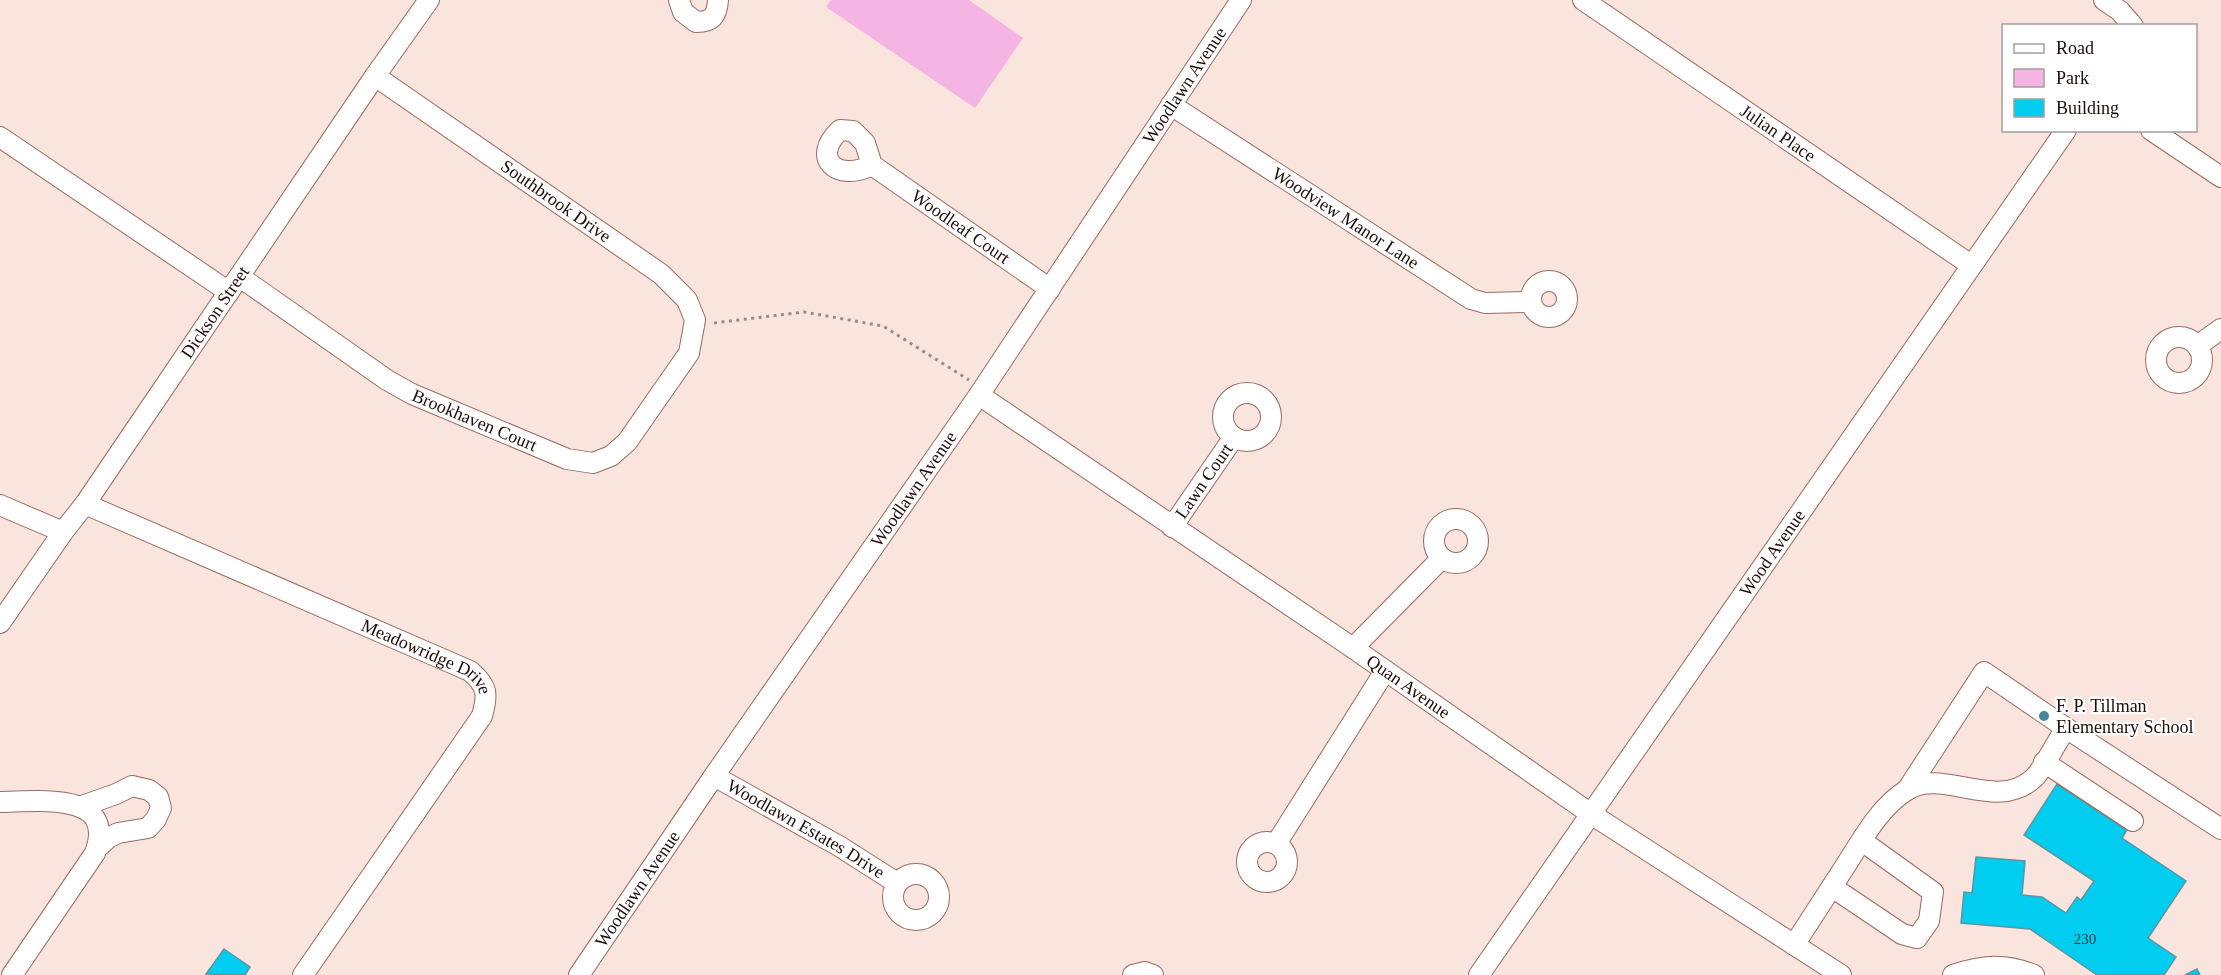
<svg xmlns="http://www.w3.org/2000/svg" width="2221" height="975" font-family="'Times New Roman',serif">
	<rect width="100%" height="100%" fill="#f9e4de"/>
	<polygon fill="#f4b4e4" points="831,0 969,0 1023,38 975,108 826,7"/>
	<g fill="#00cdef" stroke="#5d95a3" stroke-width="1.5">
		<polygon points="2057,784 2127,830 2122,838 2186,881 2148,938 2176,957 2164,975 2097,975 2030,929 1961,923 1964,892 1972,893 1976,857 2025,861 2022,895 2042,897 2066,913 2077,897 2081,900 2094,881 2024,835"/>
		<polygon points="224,949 250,967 245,975 206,974"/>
		<polygon points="2197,969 2200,975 2185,975"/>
	</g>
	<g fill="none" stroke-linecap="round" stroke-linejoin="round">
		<g stroke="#996b5f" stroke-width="22">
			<g id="minor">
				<path d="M 679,0 L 683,12 L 696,22 C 712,22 717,16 718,0"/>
				<path id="s1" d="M 1583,0 L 1971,265"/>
				<polyline points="2104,0 2120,11 2133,26"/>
				<path id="s2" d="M 1171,105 L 1471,299 L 1485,303 L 1531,302"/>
				<polyline points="2151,130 2221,177"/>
				<polyline points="0,137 229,292"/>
				<path id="s3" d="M 872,165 L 865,143 L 853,131 L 840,130 C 810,158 837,183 872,165 L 1050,289"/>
				<path id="s4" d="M 240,277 L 387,380 L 412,394 L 567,459 L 593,463 L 611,456 L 627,442 L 689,353 L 695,320 L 687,300 L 661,274 L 375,76"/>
				<circle cx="1549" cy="299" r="18"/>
				<circle cx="2179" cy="360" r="23"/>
				<polyline points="2197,346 2221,329"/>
				<circle cx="1247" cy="417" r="24"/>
				<path id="s5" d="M 979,395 L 1353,648 L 1591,814 L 1841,975"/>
				<path id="s6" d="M 85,504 L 470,671 C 488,686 488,695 482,716 L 303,975"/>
				<polyline points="0,505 63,532"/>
				<circle cx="1456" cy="541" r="22"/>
				<path id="s7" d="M 1172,527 L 1234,437"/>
				<path id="s8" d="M 0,623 L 63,532 L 85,504 L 375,76 L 429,0"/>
				<polyline points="1353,648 1442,558"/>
				<polyline points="2044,762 2133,821"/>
				<path id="s9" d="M 714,776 L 839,846 L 897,883"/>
				<polyline points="1907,790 1984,672 2066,728"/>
				<path d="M 0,802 C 36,802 118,790 95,853 L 12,975"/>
				<polyline points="82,806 116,794 132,786 149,790 158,797 161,808 156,819 148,828 118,833 108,838 97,848"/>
				<circle cx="1267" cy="862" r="20"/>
				<polyline points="1276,844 1385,671"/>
				<circle cx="916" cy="897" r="23"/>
				<polyline points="1832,887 1902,934 1917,938 1929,921 1933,892 1862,841"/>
				<path d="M 1794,945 C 1811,919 1827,894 1844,868 C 1861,842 1879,807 1907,790 C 1943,767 1996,813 2034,778 C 2044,768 2057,741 2066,728 L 2221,829"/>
				<path id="s10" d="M 579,975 L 714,776 L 979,395 L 1241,0"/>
				<polyline points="1133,975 1145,972 1153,975"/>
				<path id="s11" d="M 1479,975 L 2066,130"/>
				<path d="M 1953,975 C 1982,965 2005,963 2034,975"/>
			</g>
		</g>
		<polyline stroke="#9d8a84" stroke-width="3" stroke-dasharray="3 4.5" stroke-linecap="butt" points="714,323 804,312 883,326 969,380"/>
		<use href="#minor" stroke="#fff" stroke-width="20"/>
	</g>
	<circle fill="#458798" stroke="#fff" stroke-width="2" cx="2044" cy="716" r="6"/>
	<g text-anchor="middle" stroke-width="4.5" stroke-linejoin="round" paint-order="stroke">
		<g font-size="15" fill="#163c42">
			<text x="2085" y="944">230</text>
		</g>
		<g font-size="18" fill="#1d0c08" stroke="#fff">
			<text dy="6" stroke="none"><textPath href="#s10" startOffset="1076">Woodlawn Avenue</textPath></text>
			<text dy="6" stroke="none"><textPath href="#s1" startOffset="236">Julian Place</textPath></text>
			<text transform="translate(556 201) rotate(35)" y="6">Southbrook Drive</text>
			<text dy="6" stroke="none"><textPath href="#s2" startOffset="208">Woodview Manor Lane</textPath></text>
			<text dy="6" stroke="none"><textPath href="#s3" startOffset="244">Woodleaf Court</textPath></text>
			<text dy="6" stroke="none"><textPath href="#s8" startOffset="378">Dickson Street</textPath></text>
			<text dy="6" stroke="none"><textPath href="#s4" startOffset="276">Brookhaven Court</textPath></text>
			<text dy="6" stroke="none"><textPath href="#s7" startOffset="56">Lawn Court</textPath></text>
			<text dy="6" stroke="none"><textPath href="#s10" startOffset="590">Woodlawn Avenue</textPath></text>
			<text dy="6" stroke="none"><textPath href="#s11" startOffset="514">Wood Avenue</textPath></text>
			<text dy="6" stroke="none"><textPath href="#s6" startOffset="375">Meadowridge Drive</textPath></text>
			<text dy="6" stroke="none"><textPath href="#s5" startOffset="519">Quan Avenue</textPath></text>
			<text dy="6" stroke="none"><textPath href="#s9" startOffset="106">Woodlawn Estates Drive</textPath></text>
			<text dy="6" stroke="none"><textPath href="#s10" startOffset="104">Woodlawn Avenue</textPath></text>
		</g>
		<g font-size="18" fill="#1d0c08" stroke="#fff" text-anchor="start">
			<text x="2056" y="712">F. P. Tillman<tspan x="2056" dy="21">Elementary School</tspan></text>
		</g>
	</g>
	<rect x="2002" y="24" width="195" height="108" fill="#ffffff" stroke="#a59e9c" stroke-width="1.5"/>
	<rect x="2014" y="44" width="30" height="9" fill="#ffffff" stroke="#a59e9c" stroke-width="1.5"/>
	<text x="2056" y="54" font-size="18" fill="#1d0c08">Road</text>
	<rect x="2014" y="69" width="30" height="18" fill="#f4b4e4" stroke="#a59e9c" stroke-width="1.5"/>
	<text x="2056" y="84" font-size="18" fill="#1d0c08">Park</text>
	<rect x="2014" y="99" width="30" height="18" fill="#00cdef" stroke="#a59e9c" stroke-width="1.5"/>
	<text x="2056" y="114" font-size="18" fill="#1d0c08">Building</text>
</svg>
